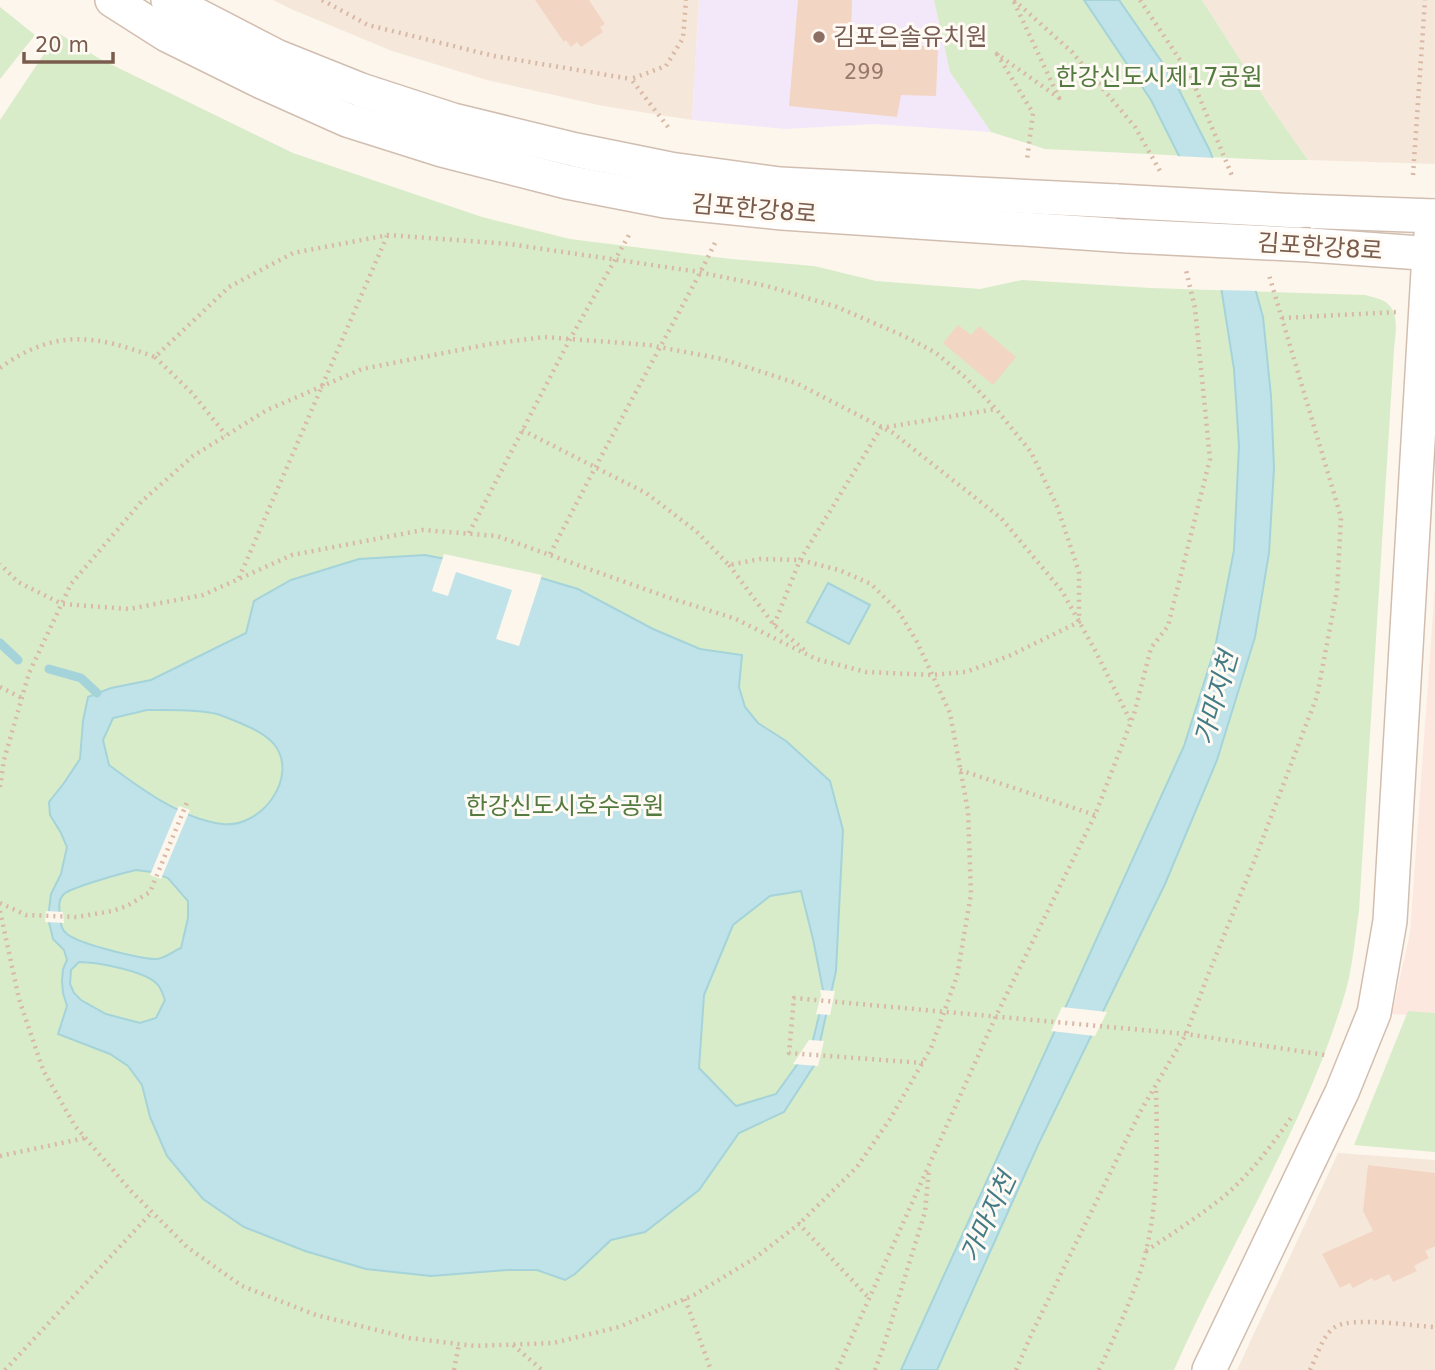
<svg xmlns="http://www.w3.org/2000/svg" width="1435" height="1370" font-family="'DejaVu Sans','Noto Sans KR',sans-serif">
	<rect width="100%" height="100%" fill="#fdf6ec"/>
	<g fill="#f5e8da">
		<polygon points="273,0 699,0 692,120 603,106 487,80 392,51 291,9"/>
		<polygon points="1202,0 1435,0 1435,164 1308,160 1266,100"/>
		<polygon points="1338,1153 1435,1160 1435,1370 1237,1370"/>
	</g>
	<polygon fill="#fde8e0" points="1435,585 1435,1017 1392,1014 1410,933"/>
	<polygon fill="#f3e8fa" points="699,0 934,0 950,72 991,132 875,124 785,129 692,120"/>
	<g fill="#d8ecc9">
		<polygon points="934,0 1202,0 1266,100 1308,160 1271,160 1045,149 991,132 950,72"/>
		<polygon points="0,7 35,35 0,79"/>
		<path d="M 58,33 L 100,59 L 293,153 L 482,217 L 570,239 L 731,259 L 814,266 L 876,281 L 980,289 L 1022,280 L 1151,288 L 1365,295 C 1372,297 1383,299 1388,304 C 1400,315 1395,335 1394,350 L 1359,911 C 1355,936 1353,965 1346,990 C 1307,1124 1230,1243 1174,1370 L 0,1370 L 0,120 Z"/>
		<polygon points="1408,1011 1435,1013 1435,1152 1354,1145"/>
	</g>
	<g fill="#bfe3e8" stroke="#a5d3da" stroke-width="2" fill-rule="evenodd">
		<polygon points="1084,0 1119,0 1173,78 1210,151 1245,252 1263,317 1271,396 1274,468 1269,553 1255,637 1217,760 1165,884 1038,1145 937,1370 901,1370 1184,746 1215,648 1234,550 1239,446 1234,369 1218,268 1191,180 1151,100"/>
		<path d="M 425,555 L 541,578 L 578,589 L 653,629 L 700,649 L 742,655 L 739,687 L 745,707 L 758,723 L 786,741 L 830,781 L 843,830 L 836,971 L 815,1064 L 784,1112 L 739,1133 L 699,1190 L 645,1232 L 611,1240 L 575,1274 L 565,1280 L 537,1270 L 507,1270 L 431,1276 L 366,1269 L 305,1251 L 244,1227 L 203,1199 L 167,1156 L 150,1117 L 142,1085 L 128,1066 L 110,1054 L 58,1034 L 67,1006 L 63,993 L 62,981 L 63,969 L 67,960 L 64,950 L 53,939 L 48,918 L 51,894 L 61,874 L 67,847 L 61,833 L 50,815 L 49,802 L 64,783 L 80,759 L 83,721 L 88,697 L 111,688 L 151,680 L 246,633 L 254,601 L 291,580 L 359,559 ZM 147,710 C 167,710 198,709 217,714 C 227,717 237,722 247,726 C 256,730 267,736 274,744 C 300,777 261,829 222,824 C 182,819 141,789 109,765 L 103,740 L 113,718 ZM 136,870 L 152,872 L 168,878 L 188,901 L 188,918 L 181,948 C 173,951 164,959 156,959 C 140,959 79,944 67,934 C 61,930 60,922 60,915 C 59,907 58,900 64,894 C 72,887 123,873 136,870 ZM 801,891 L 813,939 L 824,995 L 812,1044 L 776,1094 L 736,1106 L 699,1068 L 704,995 L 733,925 L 770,896 ZM 79,962 C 96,962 147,971 158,985 C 161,988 163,995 165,1000 L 156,1018 L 140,1023 L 106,1014 L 81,1000 L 74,993 L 70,984 L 71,970 Z"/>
		<polygon points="828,583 870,605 849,644 807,622"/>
	</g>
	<g fill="#fdf6ec">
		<polygon points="1175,156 1216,158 1248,251 1260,291 1218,290 1215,269 1187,182"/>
		<polygon points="444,554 542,575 519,646 496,639 512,590 456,572 448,596 432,591"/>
		<polygon points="179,806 190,810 161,879 150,875"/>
		<polygon points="46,911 63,912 64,923 45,922"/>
		<polygon points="820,990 835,991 830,1015 816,1014 821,995"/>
		<polygon points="1062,1007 1107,1012 1095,1036 1051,1031"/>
		<polygon points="809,1040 824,1041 818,1066 793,1064"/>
	</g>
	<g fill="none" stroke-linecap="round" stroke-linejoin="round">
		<g stroke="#a5d3da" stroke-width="9">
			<polyline points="0,643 18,660"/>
			<polyline points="49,669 81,678 97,693"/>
		</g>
	</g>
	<g fill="#f3d5c3">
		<polygon points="535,0 589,0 605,24 600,27 603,32 581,47 577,42 571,47 566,40 564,42"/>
		<polygon points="798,0 852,0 851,36 938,48 936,96 901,95 897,117 789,106"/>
		<polygon points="958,325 971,335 979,326 1016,357 993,385 943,343"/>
		<polygon points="1368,1165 1435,1173 1435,1246 1425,1251 1429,1258 1414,1266 1417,1271 1393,1282 1389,1274 1374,1281 1372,1278 1353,1288 1350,1283 1340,1288 1322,1254 1373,1231 1363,1211"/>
	</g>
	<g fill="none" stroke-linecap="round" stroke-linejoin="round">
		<g stroke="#d1beb0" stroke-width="36">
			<g id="minor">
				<polyline points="112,0 167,35 262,82 347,120 442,150 567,182 665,201 782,213 1128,236"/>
				<polyline points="168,0 276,56 361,90 453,120 576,150 670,169 780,184 1117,201"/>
				<polyline points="1299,211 1435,216"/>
				<polyline points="1310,245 1435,254"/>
				<polyline points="1209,1370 1342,1092 1374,1013 1390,921 1429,254 1433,216"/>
			</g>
		</g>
		<g stroke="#d9b8a5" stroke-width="4.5" stroke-dasharray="2 5" stroke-linecap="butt">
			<polyline points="322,0 368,25 494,56 631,79"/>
			<polyline points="1014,0 1072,52 1135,127 1160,171"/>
			<polyline points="1140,0 1190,75 1233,178"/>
			<polyline points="1014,2 1059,98 997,54 1033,113 1027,160"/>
			<polyline points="668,127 631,79 666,66 683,38 686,0"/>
			<polyline points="1413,175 1425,0"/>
			<polyline points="1282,318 1397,312"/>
			<polyline points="155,357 192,393 226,435"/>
			<path d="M 0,368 C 55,328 95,335 155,357 L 229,287 L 293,253 L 388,235 L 509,244 L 693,271 L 767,286 L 837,307 L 904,336 L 936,353 L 966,378 L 996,409 L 1031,452 L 1057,506 L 1079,572 L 1079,622 L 1009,656 L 966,672 L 932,675 L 866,672 L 816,659 L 736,619 L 664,596 L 497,536 L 423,530 L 292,555 L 203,595 L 129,609 L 62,604 L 18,582 L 0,564"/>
			<polyline points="522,430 646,493 696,531 729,565 760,559 800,560 839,570 871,584 899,612 917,642 950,713 968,811 971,894 957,976 931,1048 890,1119 857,1167 799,1224"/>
			<polyline points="469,533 570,339 629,235"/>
			<polyline points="550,554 596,466 700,273 715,243"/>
			<polyline points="729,565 774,625 807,652"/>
			<polyline points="239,578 387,236"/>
			<polyline points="774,625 800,560 881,428 996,409"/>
			<polyline points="0,687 22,698"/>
			<polyline points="960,770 1095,815"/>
			<polyline points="0,787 4,760 29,673 71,584 141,502 193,456 267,410 362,369 490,344 544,337 649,345 722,359 796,383 893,433 1001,518 1062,591 1096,652 1131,722"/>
			<polyline points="0,903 26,915 77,917 112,911 127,906 150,892 188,800"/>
			<polyline points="0,911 19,999 43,1070 75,1126 131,1191 187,1247 242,1286 316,1315 409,1338 475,1346 553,1343 619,1327 694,1295 755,1258 799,1224 869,1298"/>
			<polyline points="923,1063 789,1053 794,998 1186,1034 1325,1055"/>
			<polyline points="0,1156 85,1138"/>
			<path d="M 1146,1251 C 1170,1235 1195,1219 1218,1201 C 1248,1178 1271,1146 1293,1115"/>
			<polyline points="685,1299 711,1370"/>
			<polyline points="513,1345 542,1370"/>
			<polyline points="5,1370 152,1212"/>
			<polyline points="454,1370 459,1344"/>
			<polyline points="837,1370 996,1016 1095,815 1134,714 1151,648 1168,626 1210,459 1195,308 1186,270"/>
			<polyline points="875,1370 884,1345 925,1212 929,1169"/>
			<polyline points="1016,1370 1032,1333 1140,1112 1186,1034 1206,980 1255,859 1317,696 1337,591 1341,517 1269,275"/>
			<path d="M 1099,1370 C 1117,1331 1136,1292 1146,1251 C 1159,1197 1157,1141 1156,1086"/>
			<path d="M 1310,1370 C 1317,1356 1322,1336 1335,1327 C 1353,1316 1413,1326 1435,1327"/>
		</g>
		<use href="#minor" stroke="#fff" stroke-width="33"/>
		<g stroke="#d1beb0" stroke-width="36" stroke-linecap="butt">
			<g id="minor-bridge">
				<polyline points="1117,201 1299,211"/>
				<polyline points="1128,236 1310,245"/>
			</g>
		</g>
		<use href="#minor-bridge" stroke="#fff" stroke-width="33"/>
	</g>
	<circle fill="#8d6e63" stroke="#fffaf3" stroke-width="2.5" cx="819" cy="37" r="7"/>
	<g text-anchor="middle" stroke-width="6" stroke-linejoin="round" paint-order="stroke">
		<g font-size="21" fill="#987a6a">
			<text x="864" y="79">299</text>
		</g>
		<g font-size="24" fill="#785e54" stroke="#fffaf3" text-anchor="start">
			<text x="833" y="45">김포은솔유치원</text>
		</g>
		<g font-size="24" fill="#537a41" stroke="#fffaf3">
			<text x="1159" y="85">한강신도시제17공원</text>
			<text x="565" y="814">한강신도시호수공원</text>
		</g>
		<g font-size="24" fill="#7a5c4d" stroke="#fffaf3">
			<text transform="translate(754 209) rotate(5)" y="8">김포한강8로</text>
			<text transform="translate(1320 247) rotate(4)" y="8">김포한강8로</text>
		</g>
		<g font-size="26" font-style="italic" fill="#437c86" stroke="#fffaf3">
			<text transform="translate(1216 698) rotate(-74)" y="9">가마지천</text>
			<text transform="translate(988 1217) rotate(-65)" y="9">가마지천</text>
		</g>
	</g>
	<path d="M24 52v10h89v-10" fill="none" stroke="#7a5c4d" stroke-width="3.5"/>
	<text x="35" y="52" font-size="21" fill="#7a5c4d" stroke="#fffaf3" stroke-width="5" paint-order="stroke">20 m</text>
</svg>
